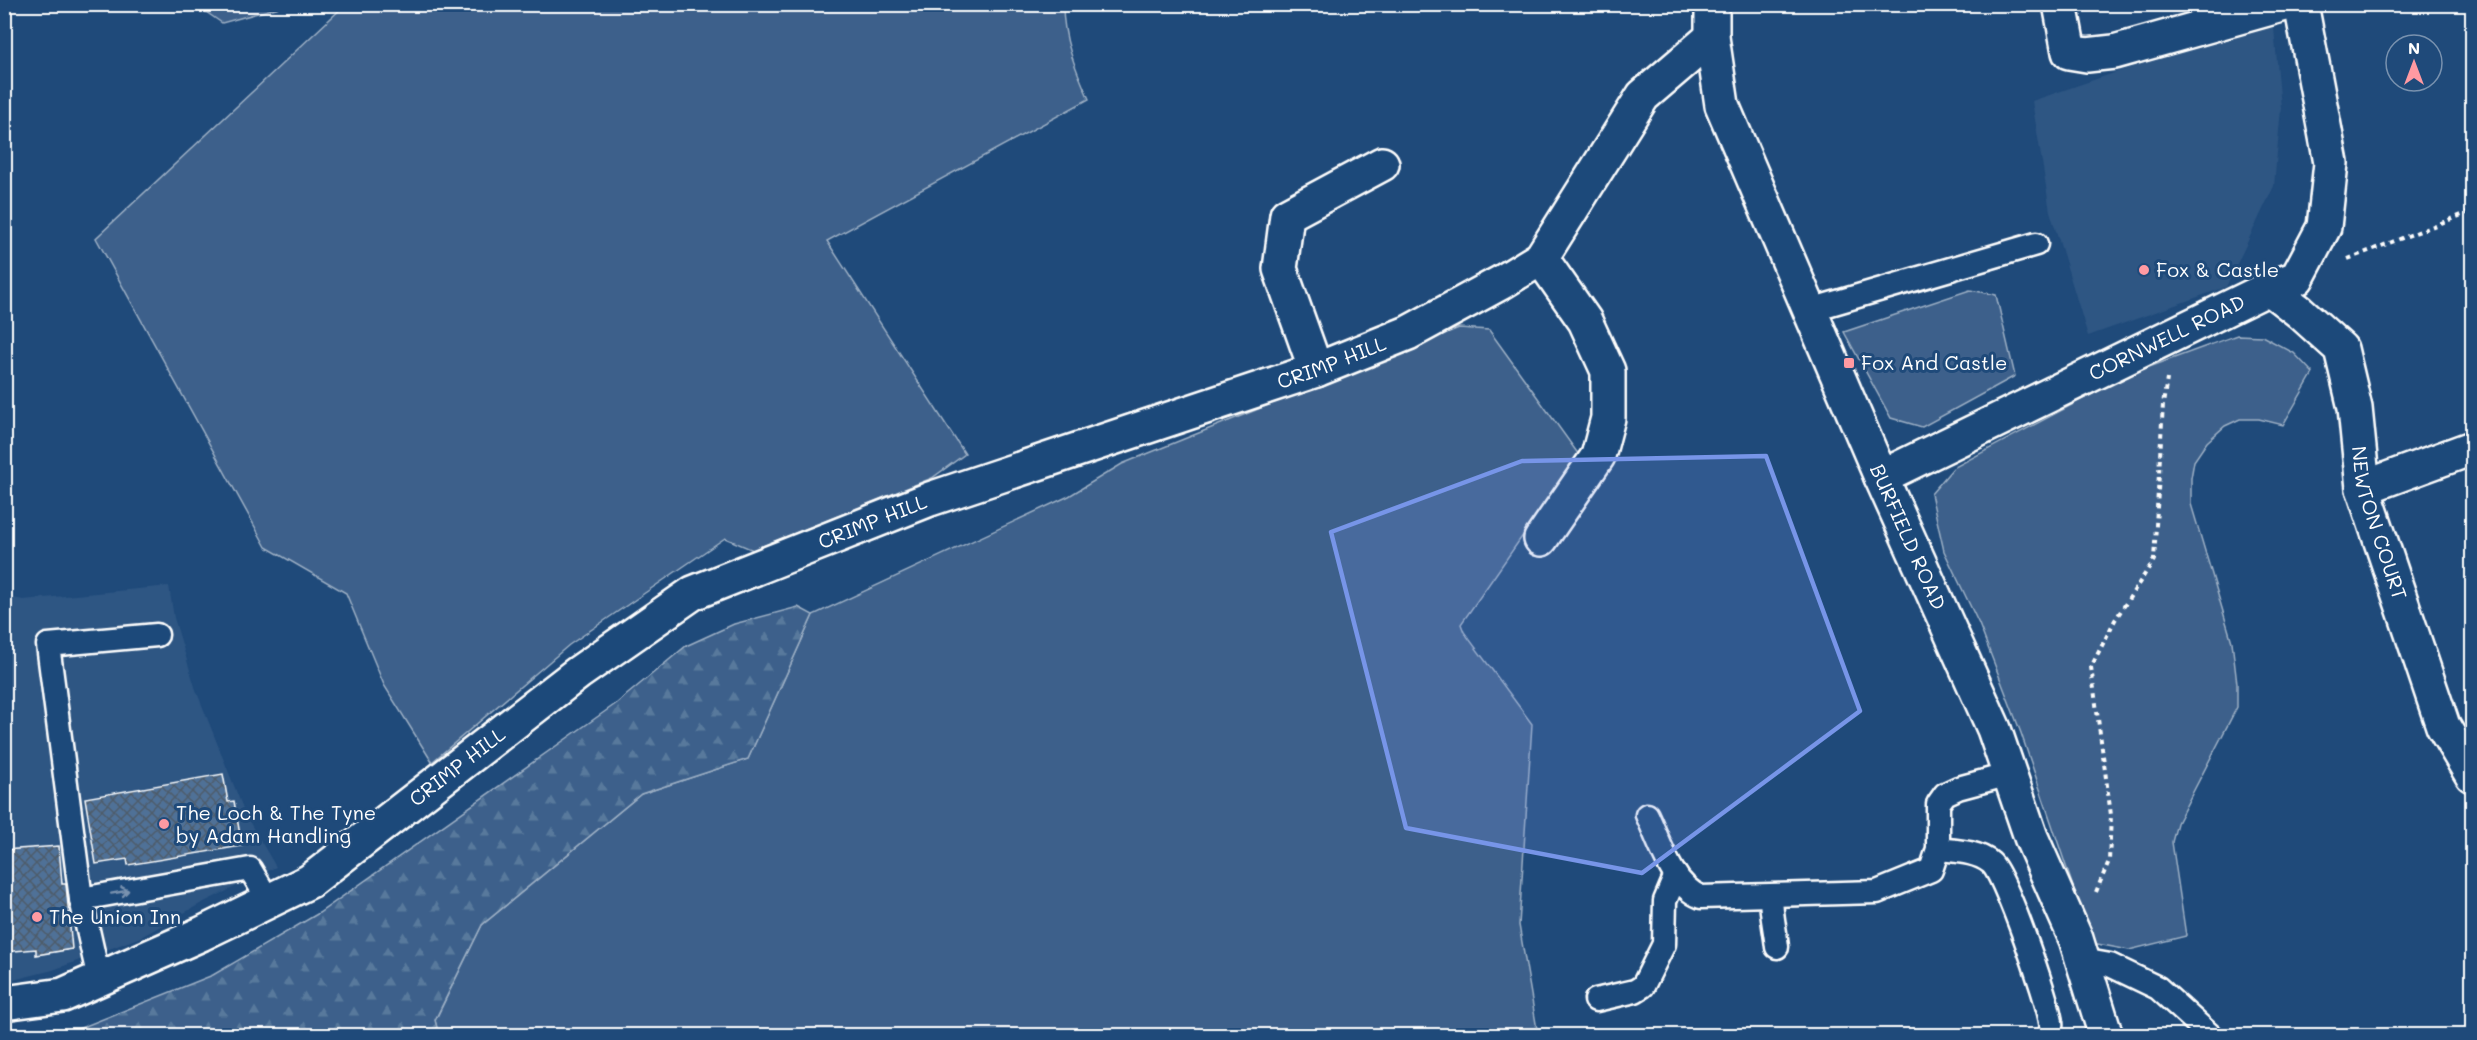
<svg xmlns="http://www.w3.org/2000/svg" width="2477" height="1040" font-family="Mali,sans-serif">
	<defs>
		<pattern id="forest-firs" width="22" height="20" patternUnits="userSpaceOnUse" patternTransform="scale(1.5)"><rect width="22" height="20" fill="#3c618b"/><path d="M5 1l3.5 6h-7zM16 11l3.5 6h-7z" fill="#59799c"/></pattern>
		<pattern id="building-cross-hatch" width="8" height="8" patternUnits="userSpaceOnUse" patternTransform="scale(1.5)"><rect width="8" height="8" fill="#507197"/><path d="M0 0l8 8M0 8l8-8" fill="none" stroke="#4e5b6a"/></pattern>
	</defs>
	<rect width="100%" height="100%" fill="#1f4a7a"/>
	<filter id="ink" filterUnits="userSpaceOnUse"><feTurbulence type="fractalNoise" baseFrequency=".0167" numOctaves="2"/><feDisplacementMap in="SourceGraphic" scale="12" xChannelSelector="R" yChannelSelector="G"/><feConvolveMatrix kernelMatrix="1 2 1 2 8 2 1 2 1" color-interpolation-filters="sRGB"/></filter>
	<g filter="url(#ink)">
		<g fill="#2e5683">
			<polygon points="2246,28 2274,28 2281,108 2274,186 2226,287 2088,336 2050,211 2032,101"/>
			<polygon points="169,586 174,618 196,690 246,816 276,867 200,904 141,937 53,970 5,982 4,596 23,600"/>
		</g>
		<g fill="#3c618b" stroke="#9eb0c5" stroke-width="1.5">
			<path d="M 346,4 L 1063,5 C 1063,39 1075,68 1089,99 L 827,241 L 965,454 L 932,478 L 753,550 L 725,538 L 569,645 L 432,762 L 384,685 L 346,593 L 266,547 L 96,238 Z"/>
			<polygon points="196,5 287,5 222,23"/>
			<polygon points="1970,290 1996,295 2015,376 1922,427 1891,418 1844,332"/>
			<polygon points="1459,328 1489,330 1579,455 1461,624 1464,632 1532,724 1519,925 1538,1035 439,1036 435,1021 482,925 641,794 748,759 813,615 1069,496 1122,464"/>
			<polygon points="2237,335 2262,336 2294,353 2313,373 2283,425 2259,419 2240,419 2225,426 2207,442 2194,461 2191,478 2191,504 2232,642 2237,684 2237,707 2177,823 2172,842 2186,936 2129,950 2092,943 2021,733 1979,624 1944,551 1931,494 1953,468 2130,374"/>
		</g>
		<polygon fill="url(#forest-firs)" stroke="#9eb0c5" stroke-width="1.5" points="798,607 813,615 748,759 641,794 482,925 435,1020 439,1035 63,1035 213,975 319,913 617,703 686,646 734,624"/>
		<g fill="url(#building-cross-hatch)" stroke="#fff" stroke-width="1.5">
			<polygon points="223,774 228,802 234,801 242,846 128,865 127,859 96,864 85,798"/>
			<polygon points="59,846 62,884 66,884 72,949 36,955 36,949 4,952 4,850"/>
		</g>
		<g fill="none" stroke-linecap="round" stroke-linejoin="round">
			<g stroke="#fff" stroke-width="27">
				<g id="service">
					<polyline points="1810,310 2036,244"/>
					<path d="M 1647,815 C 1660,842 1671,885 1701,897 L 1877,892 L 1931,870 L 1938,849 L 1938,804 L 1945,794 L 1958,788 L 2010,774"/>
					<path d="M 1938,849 C 1955,851 1977,851 1991,863 C 2006,876 2047,998 2051,1022 C 2052,1026 2051,1031 2050,1036"/>
					<path d="M 1771,896 C 1771,914 1775,929 1777,947"/>
					<polyline points="81,899 48,645 157,635"/>
					<polyline points="2082,960 2110,965 2158,988 2211,1036"/>
					<polyline points="99,979 81,899 250,869 269,901"/>
					<polyline points="1596,1000 1635,991 1643,986 1664,944 1665,901 1676,875"/>
				</g>
			</g>
			<g stroke="#fff" stroke-width="38">
				<g id="minor">
					<polyline points="2060,4 2069,52 2087,55 2114,52 2285,4"/>
					<polyline points="1541,258 1585,321 1608,371 1608,418 1598,456 1541,539"/>
					<path id="s1" d="M 2269,288 L 2300,312 L 2341,349 L 2355,408 L 2363,488 L 2443,726 L 2472,775"/>
					<polyline points="1316,370 1280,269 1287,215 1382,164"/>
					<path id="s2" d="M 1881,477 L 2269,288 L 2297,278 L 2324,227 L 2331,163 L 2301,4"/>
					<polyline points="2363,488 2472,448"/>
				</g>
			</g>
			<g stroke="#fff" stroke-width="38">
				<g id="tertiary">
					<path id="s3" d="M 4,1003 L 63,995 L 201,934 L 310,881 L 578,673 L 693,593 L 930,499 L 1316,370 L 1408,333 L 1502,282 L 1541,258 L 1643,96 L 1712,37"/>
				</g>
			</g>
			<g stroke="#fff" stroke-width="38">
				<g id="secondary">
					<path id="s4" d="M 1712,4 L 1712,37 L 1722,105 L 1881,477 L 1994,729 L 2031,837 L 2076,939 L 2106,1036"/>
				</g>
			</g>
			<g stroke="#fff" stroke-width="4" stroke-dasharray="4.5 4.5" stroke-linecap="butt">
				<polyline points="2348,259 2472,211"/>
				<polyline points="2096,892 2109,861 2111,815 2091,667 2115,620 2154,560 2163,404 2167,379"/>
			</g>
			<use href="#service" stroke="#1f4a7a" stroke-width="22"/>
			<use href="#minor" stroke="#1f4a7a" stroke-width="33"/>
			<use href="#tertiary" stroke="#1f4a7a" stroke-width="33"/>
			<use href="#secondary" stroke="#1f4a7a" stroke-width="33"/>
		</g>
		<defs><path id="oneway-shaft" d="M-6 0H5M1.5-3L5.5 0L1.5 3" fill="none" stroke-width="1.6" stroke-linecap="round" stroke-linejoin="round" transform="scale(1.5)"/></defs>
		<use stroke="#7992af" href="#oneway-shaft" transform="translate(120 892) rotate(-10)"/>
	</g>
	<path fill="#7795e8" fill-opacity="0.2" stroke="#7795e8" stroke-width="4.5" stroke-linejoin="round" d="M 1766,456 L 1860,711 L 1642,873 L 1406,828 L 1331,532 L 1522,461 Z"/>
	<g fill="#ff9aa2" stroke="#1f4a7a" stroke-width="2">
		<circle cx="2144" cy="270" r="6"/>
		<rect x="1843" y="357" width="12" height="12" rx="3"/>
		<circle cx="164" cy="824" r="6"/>
		<circle cx="37" cy="917" r="6"/>
	</g>
	<g text-anchor="middle" stroke-width="6" stroke-linejoin="round" paint-order="stroke">
		<g font-size="20" fill="#fff" stroke="#1f4a7a" text-anchor="start">
			<text x="2156" y="277">Fox &amp; Castle</text>
			<text x="1861" y="370">Fox And Castle</text>
			<text x="176" y="820">The Loch &amp; The Tyne<tspan x="176" dy="23">by Adam Handling</tspan></text>
			<text x="49" y="924">The Union Inn</text>
		</g>
		<g font-size="20" fill="#fff" stroke="#1f4a7a">
			<text dy="7" stroke="none"><textPath href="#s2" startOffset="318">CORNWELL ROAD</textPath></text>
			<text dy="7" stroke="none"><textPath href="#s3" startOffset="1490">CRIMP HILL</textPath></text>
			<text dy="7" stroke="none"><textPath href="#s3" startOffset="1004">CRIMP HILL</textPath></text>
			<text dy="7" stroke="none"><textPath href="#s1" startOffset="273">NEWTON COURT</textPath></text>
			<text dy="7" stroke="none"><textPath href="#s4" startOffset="572">BURFIELD ROAD</textPath></text>
			<text dy="7" stroke="none"><textPath href="#s3" startOffset="518">CRIMP HILL</textPath></text>
		</g>
	</g>
	<rect width="2477" height="1040" fill="none" stroke="#1f4a7a" stroke-width="24"/>
	<rect x="12" y="12" width="2453" height="1016" fill="none" stroke="#fff" stroke-width="2" filter="url(#ink)"/>
	<g transform="translate(2414 63)"><circle r="28" fill="#1f4a7a" stroke="#7992af" stroke-width="1.5"/>
	<path d="M0-4.5L10 22L0 15L-10 22Z" fill="#ff9aa2"/>
	<text y="-9" font-size="16" font-weight="bold" text-anchor="middle" fill="#ffffff">N</text>
	</g>
</svg>
